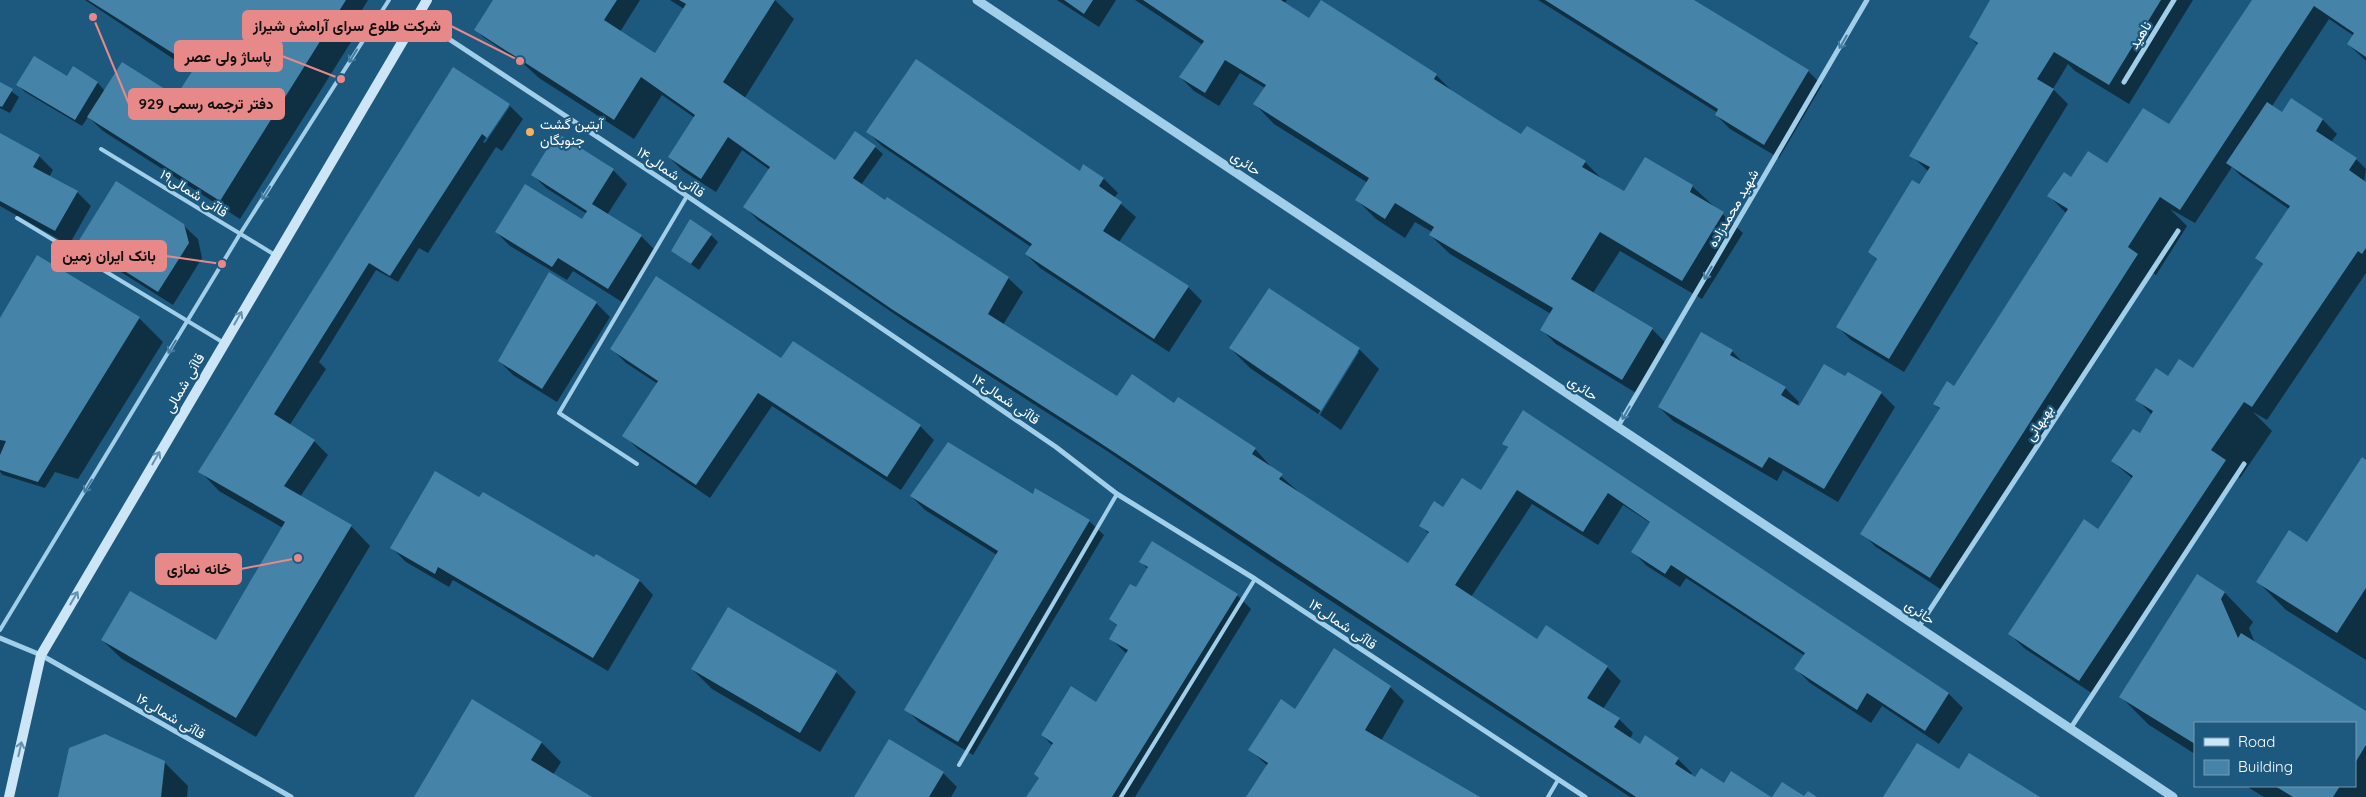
<svg xmlns="http://www.w3.org/2000/svg" width="2366" height="797" font-family="Quicksand,Vazirmatn,sans-serif">
	<rect width="100%" height="100%" fill="#1d597f"/>
	<g fill="#0007" fill-rule="evenodd">
		<polygon points="85,0 368,0 346,36 351,42 240,219 103,131 88,117 82,126 25,92 18,85 68,77 74,68 98,83 105,91 175,97 193,72"/>
		<polygon points="495,0 640,0 620,32 655,55 684,9 670,0 775,0 794,19 744,99 835,162 875,147 883,154 861,185 885,201 887,198 1008,278 1023,292 1003,325 1116,397 1174,404 1255,449 1274,470 1301,494 1409,565 1429,534 1421,526 1443,509 1481,492 1508,448 1504,444 1660,504 1649,522 1623,505 1598,545 1532,504 1471,597 1537,641 1607,667 1621,681 1603,709 1619,719 1633,733 1630,739 1640,746 1678,759 1692,773 1690,776 1695,779 1769,797 1630,797 1261,555 1107,451 909,324 759,221 745,207 770,170 742,150 716,192 683,171 669,157 695,118 662,95 634,139 539,78 526,66 483,37 476,30"/>
		<polygon points="1057,0 1116,0 1099,27"/>
		<polygon points="1135,0 1287,0 1284,4 1308,19 1436,75 1456,95 1522,136 1585,162 1604,181 1624,193 1692,186 1743,233 1702,299 1620,251 1593,293 1652,329 1666,343 1636,393 1556,344 1542,330 1551,314 1450,254 1430,235 1432,232 1415,222 1405,238 1376,219 1357,200 1368,183 1274,124 1255,104 1265,88 1240,73 1219,106 1194,91 1180,77 1203,45"/>
		<polygon points="1538,0 1691,0 1808,71 1822,85 1779,158 1730,129 1716,115 1718,113"/>
		<polygon points="1992,0 2193,0 2129,104 2075,71 2068,64 2053,89 2068,104 1904,372 1851,340 1837,326 1877,260 1869,252 1928,171 1911,155 1978,45 1970,37"/>
		<polygon points="2253,0 2366,0 2366,61 2348,44 2354,36 2329,19 2272,106 2282,113 2292,100 2323,120 2337,134 2331,142 2356,159 2366,169 2364,182 2366,183 2366,273 2267,420 2253,412 2272,431 2240,478 2238,476 2093,694 2024,648 2010,634 2099,530 2133,479 2112,461 2140,435 2152,415 2137,399 2168,378 2193,370 2263,265 2256,258 2289,209 2241,176 2232,167 2195,223 2170,209 2187,226 2156,275 2150,271 1945,592 1876,547 1862,533 1941,410 1934,404 1955,388 2067,214 2049,196 2072,178 2112,168 2169,126"/>
		<path d="M 453,68 L 509,105 L 523,119 L 502,151 L 496,147 L 428,253 L 419,248 L 398,282 L 376,270 L 319,362 L 326,369 L 289,426 L 314,441 L 328,455 L 300,497 L 351,526 L 370,546 L 256,737 L 122,659 L 102,640 L 216,642 L 283,528 L 219,491 L 200,471 ZM 507,106 L 510,106 L 485,143 L 483,142 Z"/>
		<polygon points="0,83 19,97 10,113 0,108"/>
		<polygon points="868,132 1080,173 1084,166 1104,179 1118,193 1114,198 1136,217 1119,242 1188,287 1202,301 1169,352 1040,268 1026,254 1031,247 882,146"/>
		<polygon points="0,134 39,156 53,170 49,177 77,192 91,206 69,245 0,206"/>
		<polygon points="613,170 627,184 607,215 641,236 655,250 622,302 573,271 567,280 510,246 496,232 582,221 587,214 546,188 532,174"/>
		<polygon points="183,225 198,239 202,258 173,305 94,255 80,241"/>
		<polygon points="711,235 718,242 699,270 673,251"/>
		<polygon points="38,256 139,318 163,342 78,479 55,472 45,488 3,475 0,472 0,320"/>
		<polygon points="1269,290 1359,349 1379,369 1341,430 1320,415 1359,352 1356,352 1318,414 1250,368 1230,348"/>
		<polygon points="596,303 610,317 557,402 513,375 499,361"/>
		<polygon points="793,342 920,426 934,440 901,490 772,406 710,498 638,449 624,435 658,384 626,363 612,349 781,360"/>
		<polygon points="1732,351 1746,366 1785,388 1799,402 1797,406 1799,408 1846,378 1881,393 1895,407 1838,502 1783,470 1777,481 1673,421 1659,407"/>
		<polygon points="2366,461 2366,660 2286,610 2258,582 2307,543"/>
		<polygon points="1036,489 1089,521 1104,535 973,755 920,723 906,709 997,555 925,510 911,496 1033,496"/>
		<polygon points="1662,505 1949,694 1963,708 1939,744 1882,706 1871,723 1810,683 1796,669 1805,656 1686,578 1680,587 1647,566 1633,552"/>
		<polygon points="392,548 595,559 639,580 653,595 608,671 453,580 449,587 406,562"/>
		<polygon points="1141,562 1237,595 1251,609 1135,797 1028,797 1040,779 1053,746 1042,735 1097,703 1127,654 1110,638 1118,627 1110,619 1136,589 1148,569"/>
		<polygon points="2197,576 2225,593 2253,622 2249,628 2255,643 2366,713 2366,797 2264,797 2246,786 2355,786 2355,723 2195,723 2195,754 2149,725 2121,697"/>
		<polygon points="728,609 836,672 856,692 820,752 712,689 692,669"/>
		<polygon points="1390,687 1404,701 1381,741 1477,797 1248,797 1268,766 1250,750 1295,710"/>
		<polygon points="472,701 542,743 561,762 553,775 590,797 416,797"/>
		<polygon points="164,762 188,786 187,797 59,797"/>
		<polygon points="943,773 957,787 951,797 856,797"/>
	</g>
	<g fill="#4583a9">
		<polygon points="88,0 346,0 220,201 87,117 122,62 176,96 195,67"/>
		<polygon points="493,0 617,0 604,20 655,53 686,4 679,0 775,0 723,82 835,160 855,131 876,146 853,178 885,200 887,197 1009,277 988,314 1117,396 1132,374 1174,403 1178,397 1256,448 1252,454 1283,474 1279,479 1408,563 1429,532 1419,526 1434,501 1443,507 1462,478 1481,490 1508,447 1502,444 1523,410 1949,693 1925,731 1867,693 1857,710 1794,669 1805,653 1671,565 1665,574 1631,552 1650,522 1608,493 1583,532 1517,490 1455,585 1537,639 1546,625 1608,666 1587,698 1620,718 1614,727 1640,744 1645,735 1679,758 1675,764 1695,777 1701,768 1724,783 1731,771 1771,797 1636,797 1091,437 893,310 743,207 770,167 728,137 701,179 668,157 695,115 641,77 614,120 474,30"/>
		<polygon points="1064,0 1093,0 1084,14"/>
		<polygon points="1143,0 1281,0 1309,18 1321,0 1437,74 1434,79 1498,120 1521,134 1527,126 1586,161 1582,167 1624,191 1645,157 1693,185 1690,192 1724,212 1682,281 1600,232 1571,279 1653,328 1622,380 1540,330 1553,308 1429,235 1434,227 1395,203 1385,219 1355,200 1369,178 1253,104 1266,85 1225,60 1205,93 1179,77 1204,41"/>
		<polygon points="1545,0 1694,0 1809,70 1764,145 1715,115 1718,109"/>
		<polygon points="1990,0 2161,0 2109,85 2054,52 2037,79 2054,89 1889,359 1836,327 1877,259 1868,252 1912,180 1919,184 1930,167 1909,156 1978,43 1969,37"/>
		<polygon points="2252,0 2366,0 2366,57 2347,44 2354,33 2314,6 2180,210 2160,197 2128,247 2138,254 1930,578 1860,534 1940,408 1933,404 1947,381 1954,386 2068,209 2047,196 2064,172 2071,177 2088,151 2107,163 2143,108 2169,124"/>
		<polygon points="34,56 67,76 73,66 98,82 75,120 16,85"/>
		<polygon points="916,59 1080,171 1083,164 1104,178 1099,186 1122,202 1103,231 1189,286 1154,339 1025,254 1032,244 866,132"/>
		<polygon points="453,67 510,104 487,138 482,134 390,276 369,263 274,414 315,440 284,486 352,525 236,718 101,640 130,591 216,640 285,522 198,472"/>
		<polygon points="0,82 13,89 2,107 0,106"/>
		<polygon points="2291,98 2323,119 2316,131 2357,158 2349,170 2366,182 2366,248 2362,254 2358,251 2252,407 2244,402 2211,450 2226,460 2079,681 2008,634 2084,519 2098,529 2133,476 2111,461 2133,429 2140,433 2153,411 2135,400 2156,368 2168,376 2179,359 2193,368 2263,264 2255,258 2290,206 2226,163 2267,102 2282,112"/>
		<polygon points="0,133 40,155 33,167 78,191 55,231 0,201"/>
		<polygon points="557,133 614,169 592,204 642,235 608,289 558,258 552,267 495,232 525,184 582,219 587,211 531,175"/>
		<polygon points="116,181 184,224 189,243 158,292 78,242"/>
		<polygon points="690,219 712,234 691,264 671,251"/>
		<polygon points="37,255 140,317 38,482 0,470 0,455 6,441 0,440 0,318"/>
		<polygon points="549,272 597,302 542,389 498,361"/>
		<polygon points="656,276 781,358 793,341 921,425 887,477 758,393 696,485 622,436 658,381 610,349"/>
		<polygon points="1269,288 1360,348 1321,411 1229,348"/>
		<polygon points="1701,332 1733,350 1730,355 1786,387 1781,395 1799,406 1824,364 1845,376 1848,372 1882,392 1824,489 1769,457 1762,468 1658,407"/>
		<polygon points="948,442 1033,494 1035,488 1090,520 958,742 904,710 998,551 910,496"/>
		<polygon points="2362,457 2366,460 2366,588 2337,633 2256,582 2289,530 2307,542"/>
		<polygon points="435,471 479,497 483,492 594,557 596,554 640,580 593,658 438,567 435,574 390,548"/>
		<polygon points="1152,541 1238,594 1112,797 1026,797 1039,778 1034,774 1053,743 1041,735 1071,686 1096,702 1128,650 1109,639 1117,625 1109,619 1130,584 1136,587 1148,567 1139,562"/>
		<polygon points="2197,574 2225,592 2221,599 2238,638 2241,633 2366,711 2366,745 2355,763 2355,723 2195,723 2195,744 2119,697"/>
		<polygon points="728,607 837,671 800,733 691,669"/>
		<polygon points="1334,648 1391,686 1365,730 1480,797 1246,797 1268,763 1248,750 1281,699 1295,709"/>
		<polygon points="472,699 542,742 531,760 592,797 414,797"/>
		<polygon points="105,734 165,761 161,797 58,797 69,748"/>
		<polygon points="889,739 944,772 929,797 854,797"/>
		<polygon points="1917,743 1959,769 1969,753 2040,797 1883,797"/>
		<polygon points="1782,782 1804,796 1808,791 1817,797 1772,797"/>
		<polygon points="2275,786 2340,786 2333,797 2293,797"/>
	</g>
	<g fill="none" stroke-linecap="round" stroke-linejoin="round">
		<g stroke="#a1cee9" stroke-width="4">
			<polyline points="101,149 275,255"/>
			<polyline points="17,218 224,343"/>
			<polyline points="637,464 559,413 687,196"/>
			<polyline points="0,630 240,234 389,0"/>
			<polyline points="959,765 1117,494"/>
			<polyline points="1121,797 1255,579"/>
			<polyline points="1548,797 1558,780"/>
		</g>
		<g stroke="#a1cee9" stroke-width="5">
			<polyline points="417,18 687,196 965,385 1056,447 1117,494 1255,579 1585,797"/>
			<polyline points="2124,82 2174,0"/>
			<polyline points="1617,428 1867,0"/>
			<polyline points="1918,628 2178,231"/>
			<polyline points="0,638 41,655 291,797"/>
			<polyline points="2070,729 2244,464"/>
		</g>
		<polyline stroke="#a1cee9" stroke-width="9" points="977,0 2173,797"/>
		<polyline stroke="#cce6f7" stroke-width="10" points="9,797 41,655 427,0"/>
	</g>
	<defs><path id="oneway-shaft" d="M-6 0H5M1.5-3L5.5 0L1.5 3" fill="none" stroke-width="1.6" stroke-linecap="round" stroke-linejoin="round" transform="scale(1.25)"/></defs>
	<g stroke="#457c9f">
		<use href="#oneway-shaft" transform="translate(1843 42) rotate(120)"/>
		<use href="#oneway-shaft" transform="translate(353 56) rotate(122)"/>
		<use href="#oneway-shaft" transform="translate(266 193) rotate(122)"/>
		<use href="#oneway-shaft" transform="translate(1708 273) rotate(120)"/>
		<use href="#oneway-shaft" transform="translate(172 347) rotate(121)"/>
		<use href="#oneway-shaft" transform="translate(1626 413) rotate(120)"/>
		<use href="#oneway-shaft" transform="translate(88 486) rotate(121)"/>
	</g>
	<g stroke="#6391af">
		<use href="#oneway-shaft" transform="translate(238 318) rotate(-60)"/>
		<use href="#oneway-shaft" transform="translate(156 458) rotate(-60)"/>
		<use href="#oneway-shaft" transform="translate(74 598) rotate(-60)"/>
		<use href="#oneway-shaft" transform="translate(20 749) rotate(-77)"/>
	</g>
	<circle fill="#f8b15f" stroke="#1d597f" stroke-width="2" cx="530" cy="132" r="5"/>
	<g text-anchor="middle" stroke-width="4.5" stroke-linejoin="round" paint-order="stroke">
		<g font-size="14" fill="#fff" stroke="#1d597f">
			<text transform="translate(2140 35) rotate(-58)" y="5">ناهید</text>
			<text transform="translate(1246 163) rotate(34)" y="5">حائری</text>
			<text transform="translate(671 172) rotate(34)" y="5">قاآنی شمالی۱۴</text>
			<text transform="translate(194 193) rotate(32)" y="5">قاآنی شمالی۱۹</text>
			<text transform="translate(1733 208) rotate(-60)" y="5">شهید محمدزاده</text>
			<text transform="translate(184 383) rotate(-60)" y="5">قاآنی شمالی</text>
			<text transform="translate(1583 388) rotate(34)" y="5">حائری</text>
			<text transform="translate(1006 399) rotate(34)" y="5">قاآنی شمالی۱۴</text>
			<text transform="translate(2039 423) rotate(-57)" y="5">بهبهانی</text>
			<text transform="translate(1920 612) rotate(34)" y="5">حائری</text>
			<text transform="translate(1343 624) rotate(34)" y="5">قاآنی شمالی۱۴</text>
			<text transform="translate(171 716) rotate(30)" y="5">قاآنی شمالی۱۶</text>
		</g>
		<g font-size="14" fill="#fff" stroke="#1d597f" text-anchor="start">
			<text x="540" y="129">آبتین گشت<tspan x="540" dy="16">جنوبگان</tspan></text>
		</g>
	</g>
	<path fill="none" stroke="#e88989" stroke-width="2" d="M520 61L451 26M341 79L282 56M93 17L129 104M222 264L166 256M298 558L241 569"/>
	<g fill="#e88989" stroke="#1d597f" stroke-width="2">
		<circle cx="520" cy="61" r="5"/>
		<circle cx="341" cy="79" r="5"/>
		<circle cx="93" cy="17" r="5"/>
		<circle cx="222" cy="264" r="5"/>
		<circle cx="298" cy="558" r="5"/>
	</g>
	<g fill="#e88989" stroke="#e88989" stroke-width="2">
		<rect x="243" y="11" width="208" height="30" rx="5"/>
		<rect x="175" y="41" width="107" height="30" rx="5"/>
		<rect x="129" y="89" width="155" height="30" rx="5"/>
		<rect x="52" y="241" width="114" height="30" rx="5"/>
		<rect x="156" y="554" width="85" height="30" rx="5"/>
	</g>
	<g font-size="15" text-anchor="middle" font-weight="bold" fill="#111">
		<text x="347" y="31">شرکت طلوع سرای آرامش شیراز</text>
		<text x="228" y="62">پاساژ ولی عصر</text>
		<text x="206" y="109">دفتر ترجمه رسمی 929</text>
		<text x="109" y="261">بانک ایران زمین</text>
		<text x="199" y="574">خانه نمازی</text>
	</g>
	<rect x="2194" y="722" width="162" height="65" fill="#1d597f" stroke="#779bb2"/>
	<rect x="2204" y="738" width="25" height="8" fill="#cce6f7" stroke="#779bb2"/>
	<text x="2238" y="747" font-size="15" fill="#ffffff">Road</text>
	<rect x="2204" y="760" width="25" height="15" fill="#4583a9" stroke="#779bb2"/>
	<text x="2238" y="772" font-size="15" fill="#ffffff">Building</text>
</svg>
